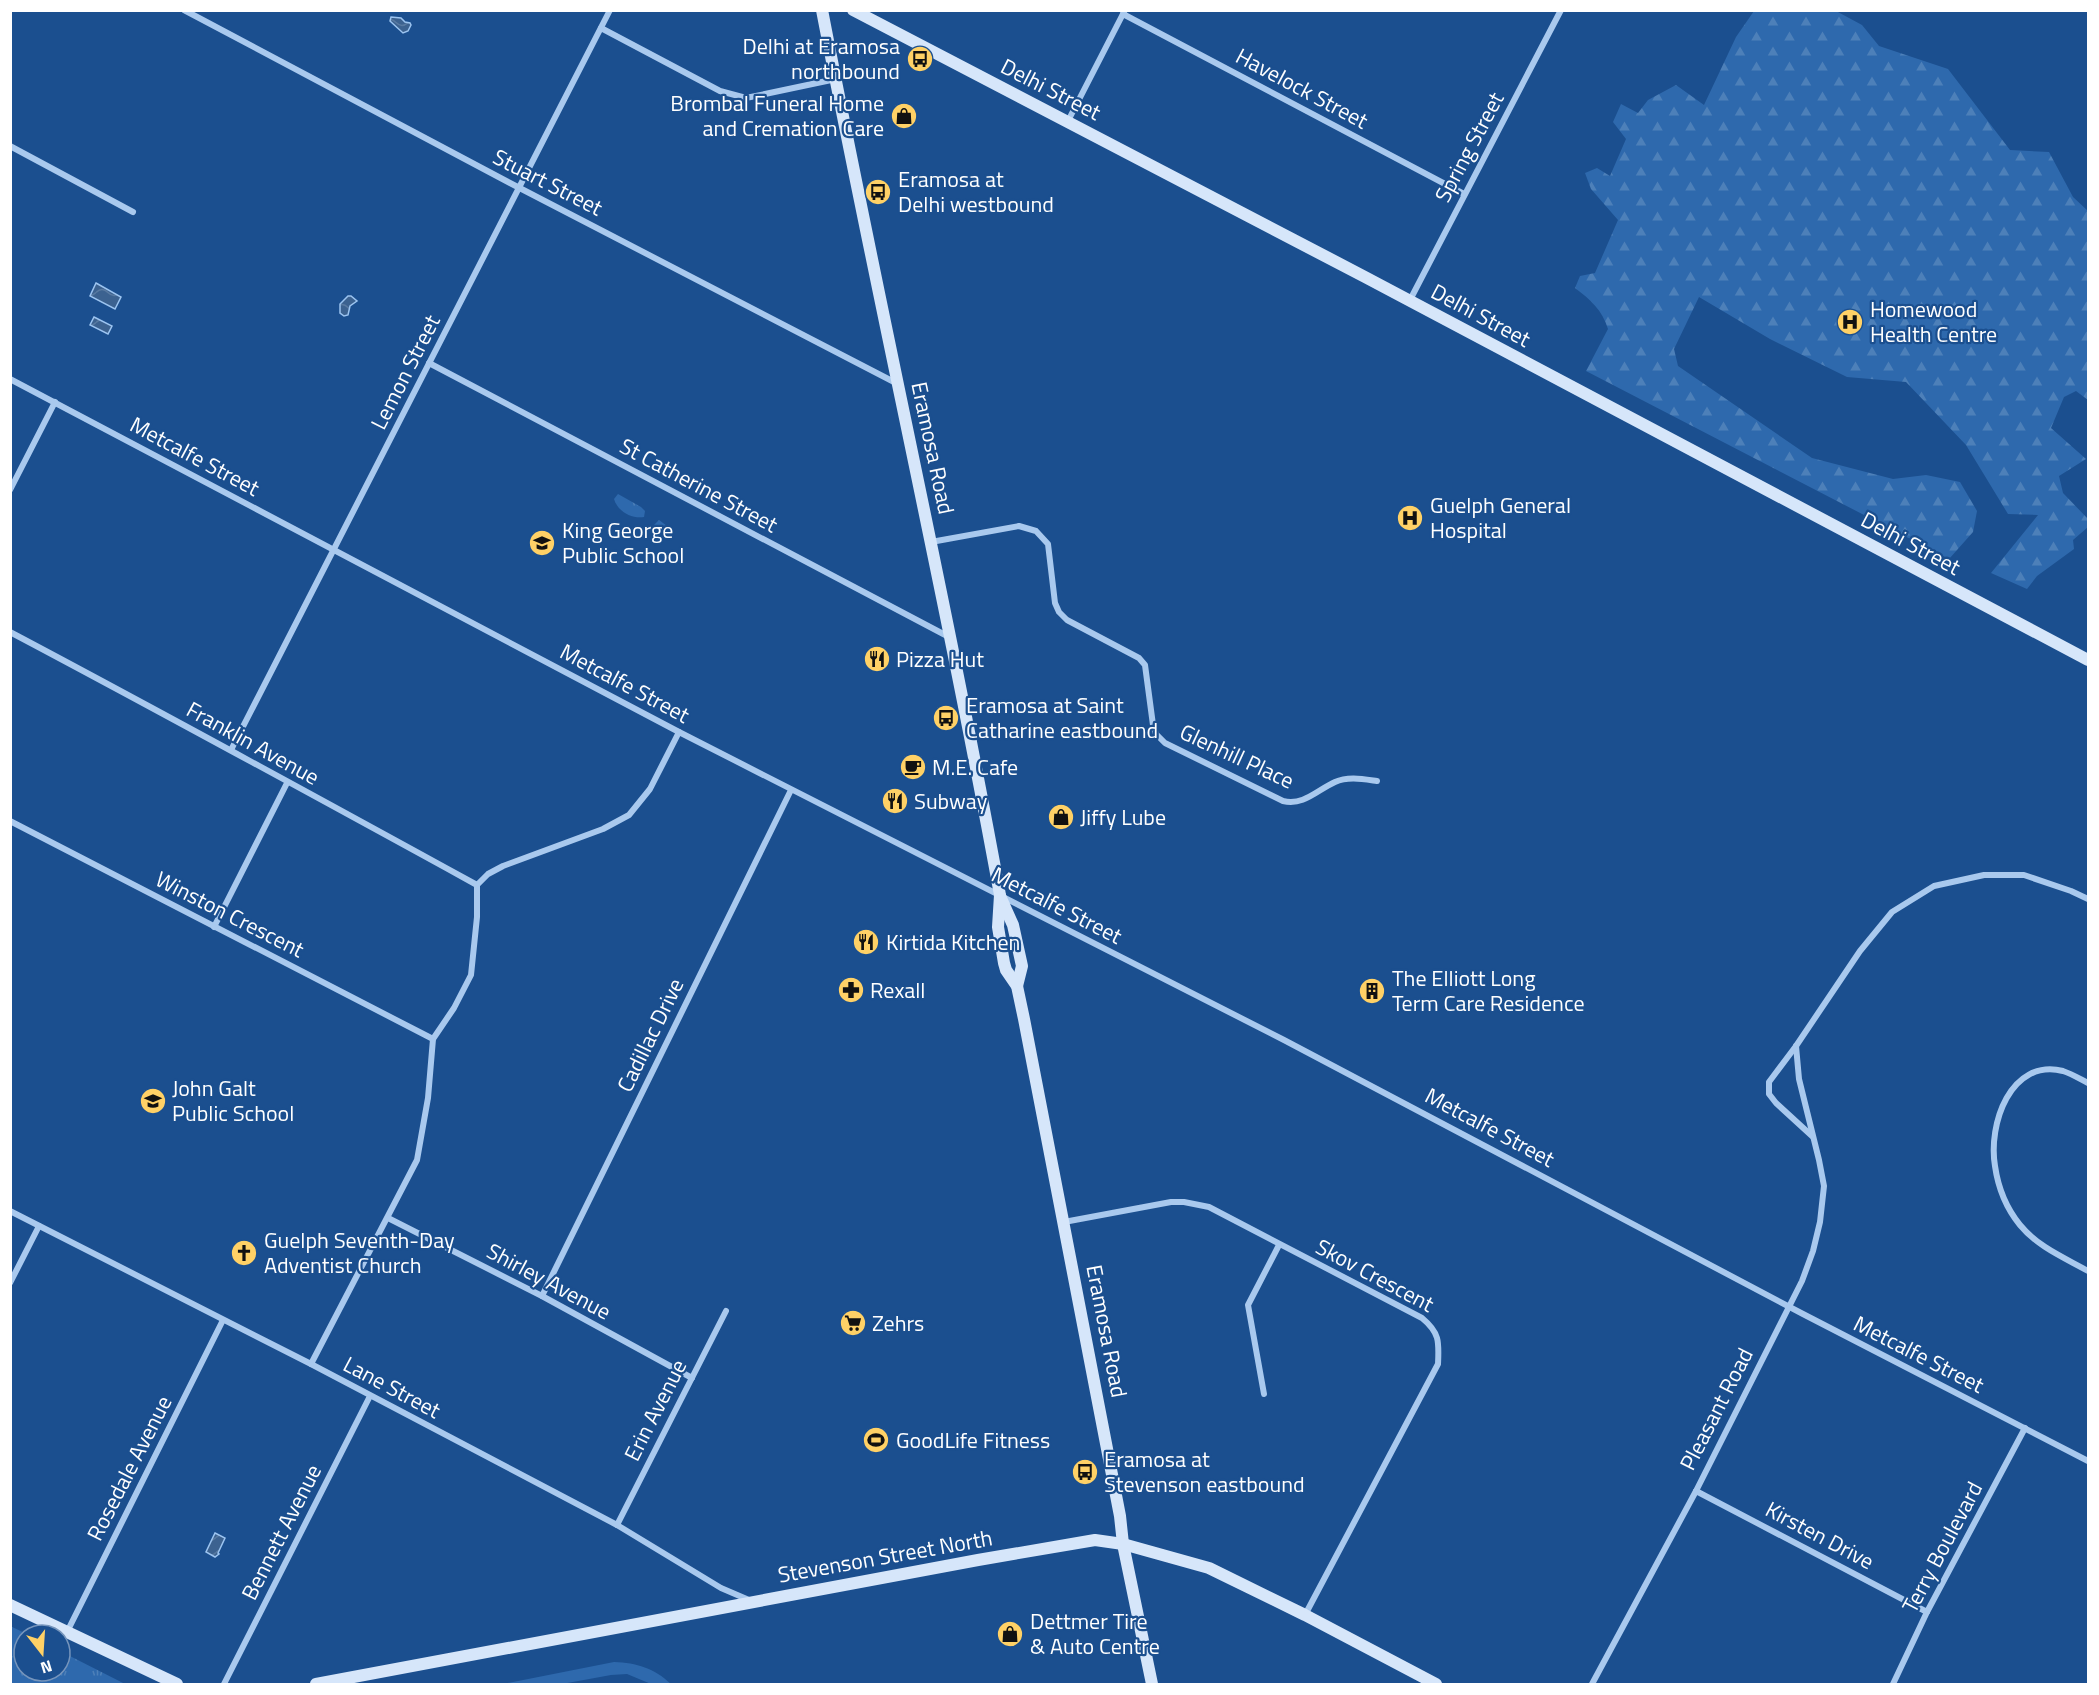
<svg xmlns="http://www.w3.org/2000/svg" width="2099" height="1695" font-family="'Titillium Web',sans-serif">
	<defs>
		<pattern id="forest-firs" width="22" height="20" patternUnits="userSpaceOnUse" patternTransform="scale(1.5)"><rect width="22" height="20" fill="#2e69ad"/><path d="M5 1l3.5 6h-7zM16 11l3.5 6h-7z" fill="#4d80b9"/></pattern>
		<pattern id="park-tufts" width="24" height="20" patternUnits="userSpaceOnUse" patternTransform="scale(1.5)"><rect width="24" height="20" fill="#2e69ad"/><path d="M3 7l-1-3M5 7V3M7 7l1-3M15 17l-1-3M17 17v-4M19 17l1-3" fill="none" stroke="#4d80b9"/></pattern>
		<pattern id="water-waves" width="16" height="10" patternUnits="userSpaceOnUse" patternTransform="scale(1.5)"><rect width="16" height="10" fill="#3c6290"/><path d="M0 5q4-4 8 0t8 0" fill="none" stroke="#597aa1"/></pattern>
	</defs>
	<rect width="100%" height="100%" fill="#1b4f8f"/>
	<path fill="#2e69ad" d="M 614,1662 C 637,1663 654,1668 671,1684 L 651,1684 L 627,1674 L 611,1675 L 562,1684 L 503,1684 Z"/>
	<path fill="url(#forest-firs)" d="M 1754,11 L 1836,11 L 1862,25 L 1879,46 L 1948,69 L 2010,150 L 2049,152 L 2073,197 L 2088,211 L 2088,400 L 2076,391 L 2064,397 L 2051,428 L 2086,459 L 2059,476 L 2063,493 L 2088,519 L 2088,527 L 2073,540 L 2074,549 L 2037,576 L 2027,589 L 1991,573 L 2038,515 L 2008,514 L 1966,445 L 1906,382 L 1847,377 L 1770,339 L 1699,297 L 1674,349 L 1678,366 L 1812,458 L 1893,479 L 1926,475 L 1960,482 L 1977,511 L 1973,532 L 1949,559 L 1586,371 L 1608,329 C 1602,310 1591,300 1575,288 L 1580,276 L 1595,273 L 1618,220 L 1591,189 L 1585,173 L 1597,168 L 1610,176 L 1626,139 L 1613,122 L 1621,104 L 1638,113 L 1648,100 L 1676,85 L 1704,105 L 1736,37 Z"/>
	<g fill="url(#park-tufts)">
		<path d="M 618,494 L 641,507 L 645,511 L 644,517 C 632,519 618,512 614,499 Z"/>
		<path d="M 659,520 L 671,529 L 672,535 L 669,537 C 662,534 658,531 654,525 Z"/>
		<polygon points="10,1626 29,1635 24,1635 24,1671 60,1671 60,1651 125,1684 11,1684"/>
	</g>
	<g fill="url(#water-waves)" stroke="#9cc4f0" stroke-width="1.5">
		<polygon points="391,17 401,18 405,22 410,23 411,25 408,31 403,33 390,21"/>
		<polygon points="96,283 121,297 115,309 90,296"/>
		<polygon points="348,296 351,296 357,301 350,306 348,315 344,316 340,313 340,304"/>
		<polygon points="94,317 112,326 108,334 90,325"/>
		<polygon points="215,1533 225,1538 218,1553 219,1554 215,1557 206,1552"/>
	</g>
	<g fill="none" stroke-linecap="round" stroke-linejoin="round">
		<g stroke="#a9c9ee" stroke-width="6">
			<polyline points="184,10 510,183 896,383"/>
			<polyline points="1123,14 1464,194"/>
			<polyline points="601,28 720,91 746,98 836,79"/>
			<polyline points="1068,121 1125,10"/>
			<polyline points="10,146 133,212"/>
			<polyline points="1410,300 1561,10"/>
			<polyline points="429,363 949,637"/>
			<polyline points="10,379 679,732 1284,1040 1803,1314 2088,1461"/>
			<polyline points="10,490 55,402"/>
			<path d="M 931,542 L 1019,526 L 1036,531 L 1048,544 L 1055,603 L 1059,612 L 1067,620 L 1139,658 L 1145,665 L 1153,725 L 1156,734 L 1165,743 L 1283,801 C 1304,806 1317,790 1335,782 C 1348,776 1363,779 1377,781"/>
			<path d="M 10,632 C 167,715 322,800 477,885"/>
			<polyline points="231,750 610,10"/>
			<polyline points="10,821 433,1039"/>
			<polyline points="214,927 287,783"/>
			<path d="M 2088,1083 C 2080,1079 2072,1074 2063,1071 C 2010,1058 1988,1125 1995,1166 C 1998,1187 2007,1209 2020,1225 C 2038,1247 2065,1258 2088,1271"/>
			<polyline points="1812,1136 1776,1103 1769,1094 1769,1082 1796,1046 1860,951 1892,912 1934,886 1984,875 2024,875 2071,891 2088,899"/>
			<polyline points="10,1211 311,1364 617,1525 721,1588 749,1600"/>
			<polyline points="388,1218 542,1296 692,1378"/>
			<path d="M 1064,1222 L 1171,1202 L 1184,1202 L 1209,1207 L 1422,1318 C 1440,1333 1439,1342 1438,1364 L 1305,1615"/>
			<polyline points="10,1283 39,1226"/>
			<polyline points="542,1296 791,790"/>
			<polyline points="311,1364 417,1160 428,1098 433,1039 454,1008 471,975 477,917 477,885 488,874 503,866 603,829 629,815 650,789 679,732"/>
			<polyline points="1264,1394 1248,1305 1279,1245"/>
			<polyline points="1696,1491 1927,1612"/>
			<polyline points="617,1525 726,1311"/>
			<polyline points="67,1632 223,1320"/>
			<polyline points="224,1684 370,1396"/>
			<polyline points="1592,1684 1696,1491 1802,1281 1813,1251 1820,1222 1824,1186 1819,1160 1799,1079 1796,1046"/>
			<polyline points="1893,1684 1927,1612 2025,1428"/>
		</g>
		<g stroke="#d6e6fa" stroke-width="12">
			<path d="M 822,10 C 879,306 946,599 1000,895 L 998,927 L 1004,963 L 1006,970 L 1017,986 L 1024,1019 L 1120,1516 L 1123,1544 L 1152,1684"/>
			<polyline points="853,10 1365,277 2088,660"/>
			<polyline points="1000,896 1013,925 1022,966 1017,986"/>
			<polyline points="10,1605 177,1684"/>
			<polyline points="316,1684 978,1560 1095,1540 1123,1544 1209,1568 1305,1615 1436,1684"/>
		</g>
	</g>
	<defs>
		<g id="bus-disc" transform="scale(1.35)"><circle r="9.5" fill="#ffd166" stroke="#1b4f8f"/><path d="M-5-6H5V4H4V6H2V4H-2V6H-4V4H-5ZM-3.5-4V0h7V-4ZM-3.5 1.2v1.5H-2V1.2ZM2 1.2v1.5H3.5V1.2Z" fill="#111"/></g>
		<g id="shop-disc" transform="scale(1.35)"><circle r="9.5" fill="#ffd166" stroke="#1b4f8f"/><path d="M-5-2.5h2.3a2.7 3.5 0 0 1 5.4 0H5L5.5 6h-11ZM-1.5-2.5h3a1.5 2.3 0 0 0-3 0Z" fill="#111"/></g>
		<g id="hospital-disc" transform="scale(1.35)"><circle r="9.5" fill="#ffd166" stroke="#1b4f8f"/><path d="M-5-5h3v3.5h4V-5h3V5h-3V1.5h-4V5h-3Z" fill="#111"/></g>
		<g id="school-disc" transform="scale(1.35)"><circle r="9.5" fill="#ffd166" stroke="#1b4f8f"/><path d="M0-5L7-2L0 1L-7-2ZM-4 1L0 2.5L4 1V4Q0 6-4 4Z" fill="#111"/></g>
		<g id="restaurant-disc" transform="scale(1.35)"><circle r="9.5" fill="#ffd166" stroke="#1b4f8f"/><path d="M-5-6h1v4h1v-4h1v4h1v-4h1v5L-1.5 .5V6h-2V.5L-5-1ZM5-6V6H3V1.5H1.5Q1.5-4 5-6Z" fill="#111"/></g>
		<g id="cafe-disc" transform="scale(1.35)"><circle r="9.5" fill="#ffd166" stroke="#1b4f8f"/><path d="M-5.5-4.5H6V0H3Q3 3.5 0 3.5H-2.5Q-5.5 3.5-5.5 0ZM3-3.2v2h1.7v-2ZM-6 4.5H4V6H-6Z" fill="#111"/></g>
		<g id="pharmacy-disc" transform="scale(1.35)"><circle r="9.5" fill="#ffd166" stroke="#1b4f8f"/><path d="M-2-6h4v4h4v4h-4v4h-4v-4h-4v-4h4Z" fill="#111"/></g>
		<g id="building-disc" transform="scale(1.35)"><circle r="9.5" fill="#ffd166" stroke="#1b4f8f"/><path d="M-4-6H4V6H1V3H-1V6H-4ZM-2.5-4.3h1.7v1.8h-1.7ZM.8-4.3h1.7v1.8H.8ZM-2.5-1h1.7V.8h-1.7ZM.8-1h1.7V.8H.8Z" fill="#111"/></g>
		<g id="church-disc" transform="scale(1.35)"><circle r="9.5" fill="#ffd166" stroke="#1b4f8f"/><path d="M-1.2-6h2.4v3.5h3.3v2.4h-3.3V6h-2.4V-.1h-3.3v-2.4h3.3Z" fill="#111"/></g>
		<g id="supermarket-disc" transform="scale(1.35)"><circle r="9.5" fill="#ffd166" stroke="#1b4f8f"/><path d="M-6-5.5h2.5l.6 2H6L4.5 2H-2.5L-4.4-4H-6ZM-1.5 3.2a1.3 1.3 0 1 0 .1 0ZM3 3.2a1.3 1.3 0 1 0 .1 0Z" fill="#111"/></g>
		<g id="stadium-disc" transform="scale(1.35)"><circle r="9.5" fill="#ffd166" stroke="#1b4f8f"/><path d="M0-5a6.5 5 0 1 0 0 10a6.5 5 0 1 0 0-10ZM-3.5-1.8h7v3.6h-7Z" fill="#111"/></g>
	</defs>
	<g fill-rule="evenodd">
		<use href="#bus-disc" x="920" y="59"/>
		<use href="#shop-disc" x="904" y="116"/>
		<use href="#bus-disc" x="878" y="192"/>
		<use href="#hospital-disc" x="1850" y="322"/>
		<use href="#hospital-disc" x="1410" y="518"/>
		<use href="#school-disc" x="542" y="543"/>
		<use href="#restaurant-disc" x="877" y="659"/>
		<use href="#bus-disc" x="946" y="718"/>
		<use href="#cafe-disc" x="913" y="767"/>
		<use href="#restaurant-disc" x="895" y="801"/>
		<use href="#shop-disc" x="1061" y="817"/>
		<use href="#restaurant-disc" x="866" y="942"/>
		<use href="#pharmacy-disc" x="851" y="990"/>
		<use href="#building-disc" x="1372" y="991"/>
		<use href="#school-disc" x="153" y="1101"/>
		<use href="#church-disc" x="244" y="1253"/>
		<use href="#supermarket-disc" x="853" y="1323"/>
		<use href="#stadium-disc" x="876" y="1440"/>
		<use href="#bus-disc" x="1085" y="1472"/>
		<use href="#shop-disc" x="1010" y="1634"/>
	</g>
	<g text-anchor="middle" stroke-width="4.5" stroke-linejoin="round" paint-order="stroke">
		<g font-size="22" fill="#fff" stroke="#1b4f8f" text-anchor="start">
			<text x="900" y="54" text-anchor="end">Delhi at Eramosa<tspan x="900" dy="25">northbound</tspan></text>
			<text x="884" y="111" text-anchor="end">Brombal Funeral Home<tspan x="884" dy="25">and Cremation Care</tspan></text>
			<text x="898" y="187">Eramosa at<tspan x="898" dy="25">Delhi westbound</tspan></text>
			<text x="1870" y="317">Homewood<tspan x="1870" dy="25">Health Centre</tspan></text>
			<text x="1430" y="513">Guelph General<tspan x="1430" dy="25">Hospital</tspan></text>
			<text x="562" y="538">King George<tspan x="562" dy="25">Public School</tspan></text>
			<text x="896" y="667">Pizza Hut</text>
			<text x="966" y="713">Eramosa at Saint<tspan x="966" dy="25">Catharine eastbound</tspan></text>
			<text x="932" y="775">M.E. Cafe</text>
			<text x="914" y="809">Subway</text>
			<text x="1080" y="825">Jiffy Lube</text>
			<text x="886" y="950">Kirtida Kitchen</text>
			<text x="1392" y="986">The Elliott Long<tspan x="1392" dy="25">Term Care Residence</tspan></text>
			<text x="870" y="998">Rexall</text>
			<text x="172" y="1096">John Galt<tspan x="172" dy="25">Public School</tspan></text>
			<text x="264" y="1248">Guelph Seventh-Day<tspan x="264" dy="25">Adventist Church</tspan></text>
			<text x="872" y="1331">Zehrs</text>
			<text x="896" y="1448">GoodLife Fitness</text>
			<text x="1104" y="1467">Eramosa at<tspan x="1104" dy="25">Stevenson eastbound</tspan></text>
			<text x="1030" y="1629">Dettmer Tire<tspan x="1030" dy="25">&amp; Auto Centre</tspan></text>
		</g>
		<g font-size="22" fill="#fff" stroke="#1b4f8f">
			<text transform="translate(1302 88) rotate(28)" y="8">Havelock Street</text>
			<text transform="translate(1051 89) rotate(27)" y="8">Delhi Street</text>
			<text transform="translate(1469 147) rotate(-62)" y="8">Spring Street</text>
			<text transform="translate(548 182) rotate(27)" y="8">Stuart Street</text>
			<text transform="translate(1481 315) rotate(28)" y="8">Delhi Street</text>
			<text transform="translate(405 372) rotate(-63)" y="8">Lemon Street</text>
			<text transform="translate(933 448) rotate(78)" y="8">Eramosa Road</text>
			<text transform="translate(195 456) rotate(28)" y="8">Metcalfe Street</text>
			<text transform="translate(699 485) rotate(28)" y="8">St Catherine Street</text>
			<text transform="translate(1911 543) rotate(28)" y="8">Delhi Street</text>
			<text transform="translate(625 683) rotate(28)" y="8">Metcalfe Street</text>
			<text transform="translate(253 743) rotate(29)" y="8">Franklin Avenue</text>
			<text transform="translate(1237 756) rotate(25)" y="8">Glenhill Place</text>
			<text transform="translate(1057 905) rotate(27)" y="8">Metcalfe Street</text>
			<text transform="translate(230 914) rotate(27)" y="8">Winston Crescent</text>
			<text transform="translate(650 1035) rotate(-64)" y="8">Cadillac Drive</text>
			<text transform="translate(1490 1127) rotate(28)" y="8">Metcalfe Street</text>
			<text transform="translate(1375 1275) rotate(28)" y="8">Skov Crescent</text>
			<text transform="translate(549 1281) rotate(28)" y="8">Shirley Avenue</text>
			<text transform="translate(1107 1331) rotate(79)" y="8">Eramosa Road</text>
			<text transform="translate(1919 1354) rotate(27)" y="8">Metcalfe Street</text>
			<text transform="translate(392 1387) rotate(28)" y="8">Lane Street</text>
			<text transform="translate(1716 1409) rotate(-63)" y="8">Pleasant Road</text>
			<text transform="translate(655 1410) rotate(-63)" y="8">Erin Avenue</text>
			<text transform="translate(129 1468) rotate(-63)" y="8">Rosedale Avenue</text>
			<text transform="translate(281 1532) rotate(-63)" y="8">Bennett Avenue</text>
			<text transform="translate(1820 1535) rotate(28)" y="8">Kirsten Drive</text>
			<text transform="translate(1942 1547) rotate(-62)" y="8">Terry Boulevard</text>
			<text transform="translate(885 1556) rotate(-10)" y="8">Stevenson Street North</text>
		</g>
	</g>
	<rect width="2099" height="1695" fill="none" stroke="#ffffff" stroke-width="24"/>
	<g transform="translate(42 1653) rotate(163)"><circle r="28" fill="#1b4f8f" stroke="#7695bc" stroke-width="1.5"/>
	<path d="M0-4.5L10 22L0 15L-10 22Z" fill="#ffd166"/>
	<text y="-9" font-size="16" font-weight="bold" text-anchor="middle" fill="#ffffff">N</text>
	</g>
</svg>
